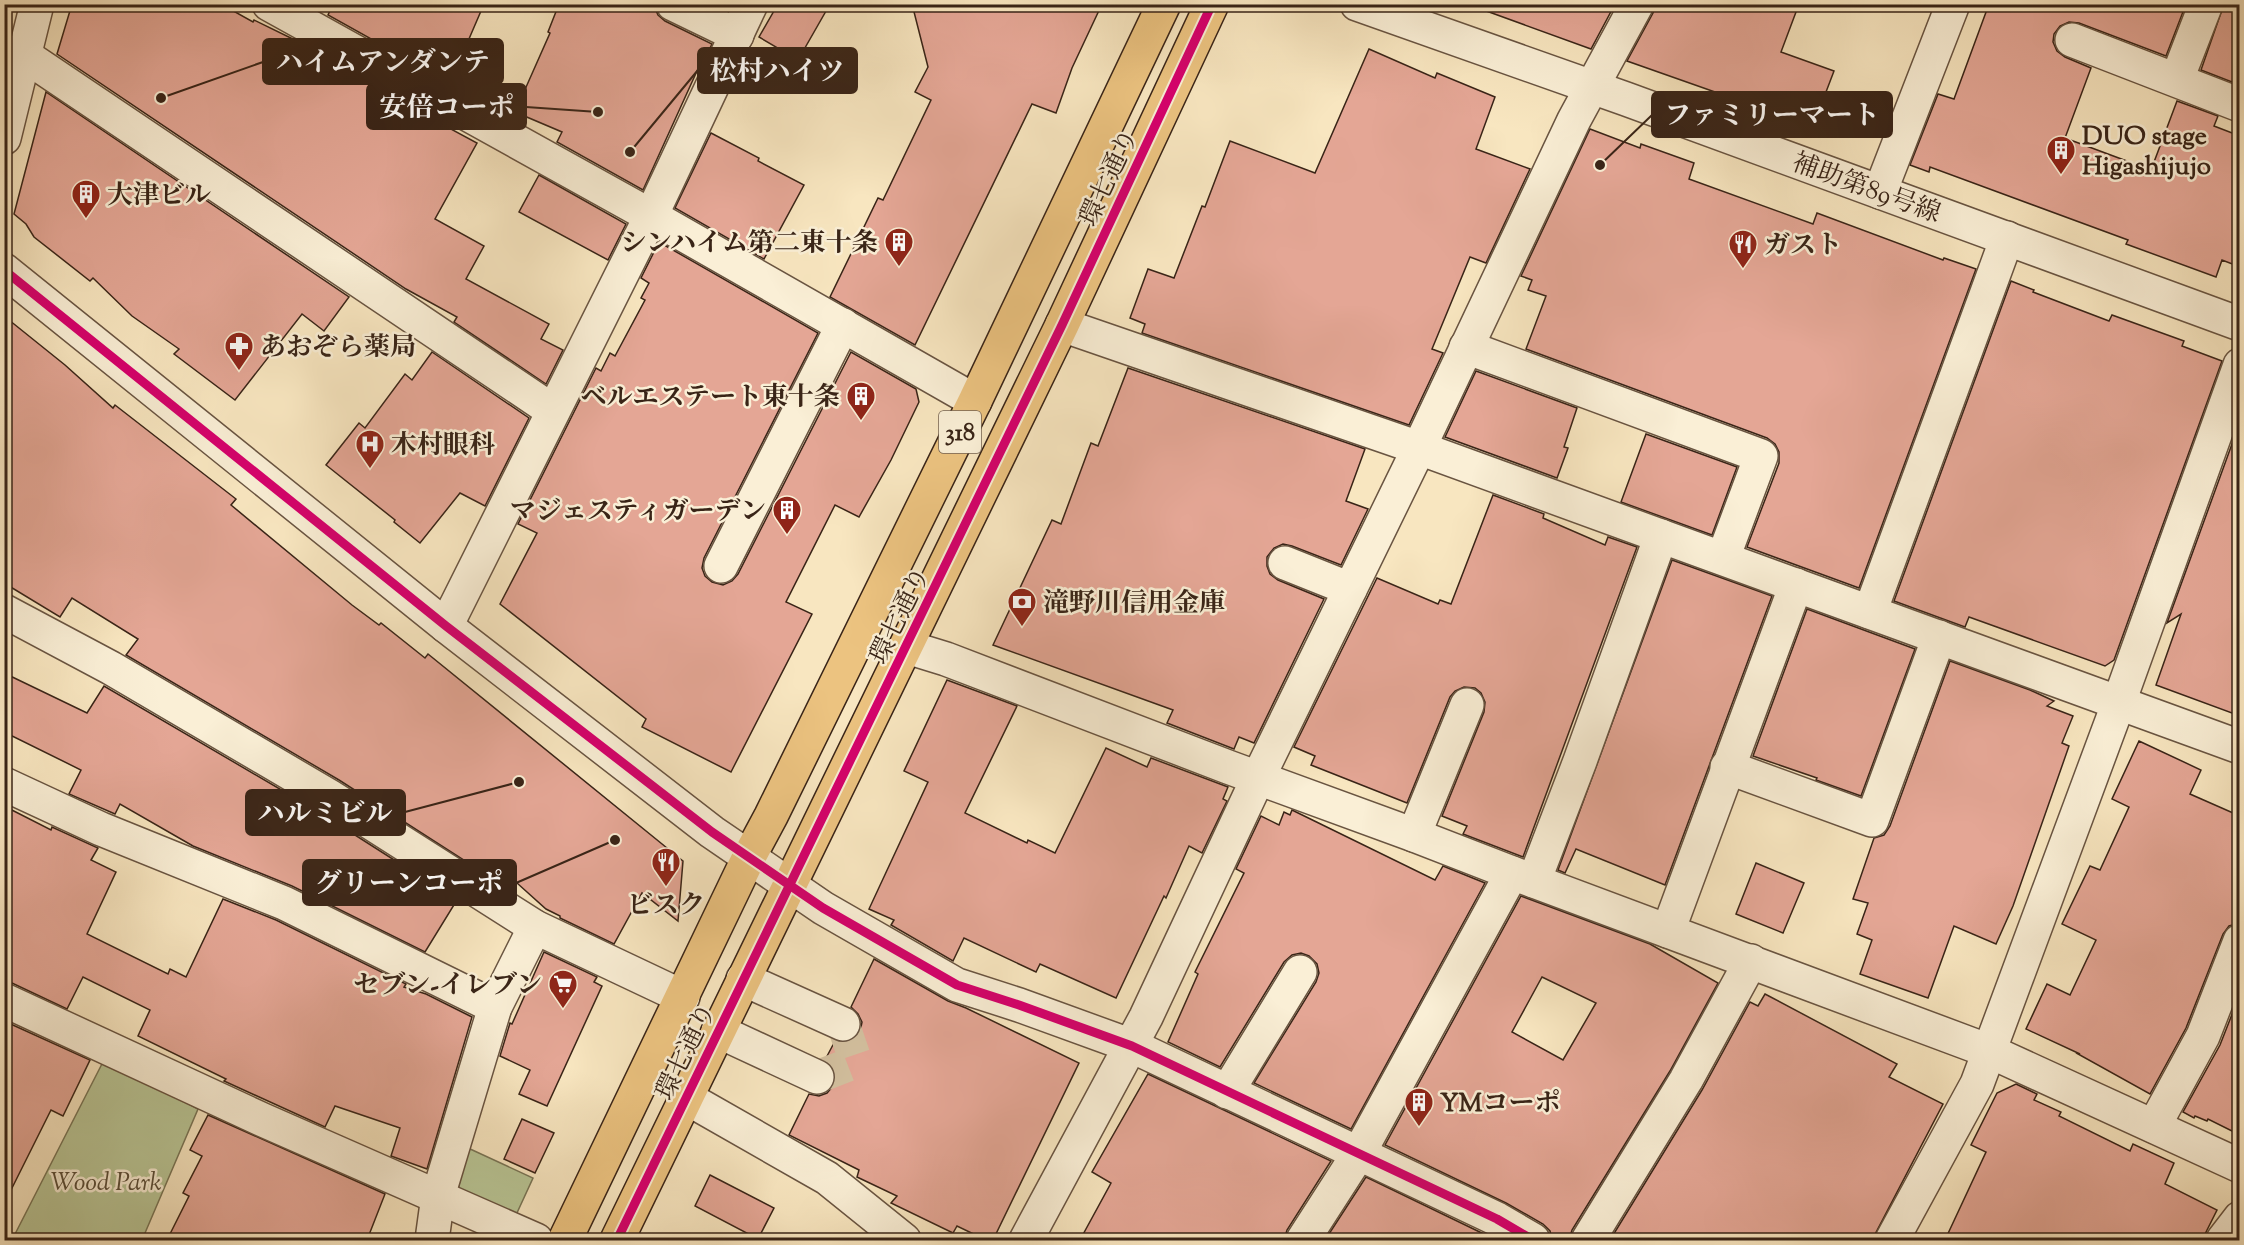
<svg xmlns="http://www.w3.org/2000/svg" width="2244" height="1245" font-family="'Sorts Mill Goudy','Noto Serif JP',serif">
	<rect width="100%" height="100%" fill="#f8e6c0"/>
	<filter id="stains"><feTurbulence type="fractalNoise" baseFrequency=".00333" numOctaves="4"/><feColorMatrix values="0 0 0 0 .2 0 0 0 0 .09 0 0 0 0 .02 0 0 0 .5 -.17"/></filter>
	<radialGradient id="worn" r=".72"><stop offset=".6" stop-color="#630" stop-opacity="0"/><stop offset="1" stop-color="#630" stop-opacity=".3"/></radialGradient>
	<g fill="#b9c696" stroke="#797556" stroke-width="1.5">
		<polygon points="105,1058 198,1109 142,1240 12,1240"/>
		<polygon points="468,1148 533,1178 516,1215 458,1189"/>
	</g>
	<g fill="#e4a695" stroke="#392417" stroke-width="1.5" fill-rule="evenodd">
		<polygon points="72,4 221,4 253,22 254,20 301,43 435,117 434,120 477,143 435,219 484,246 466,279 549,324 541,339 563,350 546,384 454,322 457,317 406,289 57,54"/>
		<polygon points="333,4 484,4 450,83 328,15"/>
		<polygon points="559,4 651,4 654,6 658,15 665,21 712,44 704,60 702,60 643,190 557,142 562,132 515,112 550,33 548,32"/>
		<polygon points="778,4 830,4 798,60 759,37"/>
		<polygon points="912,4 1102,4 1072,68 1056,113 1032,104 915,345 830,297 878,198 883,200 931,100 915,92 928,67"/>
		<polygon points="1479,4 1615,4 1591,49 1478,8"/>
		<polygon points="1656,4 1799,4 1781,52 1834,71 1810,134 1767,118 1769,111 1627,61 1653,13"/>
		<polygon points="1989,4 2186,4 2166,56 2079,23 2069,22 2060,26 2054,34 2053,42 2057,51 2065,57 2091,68 2065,138 2151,170 2177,101 2218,116 2214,126 2240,136 2240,267 2222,260 2216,277 2126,244 2128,240 1930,167 1929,172 1910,165 1938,94 1954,99"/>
		<polygon points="2224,4 2240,4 2240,63 2232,82 2201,70"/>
		<polygon points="1369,49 1435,78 1437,73 1495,97 1476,149 1530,169 1486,263 1470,257 1432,349 1443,353 1409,425 1142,333 1145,324 1130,318 1148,269 1174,278 1202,206 1205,207 1230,141 1315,173"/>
		<polygon points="46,92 349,297 324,331 302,314 235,400 174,354 179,349 132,316 93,278 90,281 34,237 26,224 14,214"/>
		<polygon points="1590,129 1640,148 1641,144 1694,163 1689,179 1813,224 1817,213 1943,260 1944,258 1976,269 1859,588 1747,547 1779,463 1779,452 1775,444 1767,438 1526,349 1546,296 1528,290 1532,280 1521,276"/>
		<polygon points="711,133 759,158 758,161 804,185 764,259 675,208"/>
		<polygon points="539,175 626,224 608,260 519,212"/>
		<polygon points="659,242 818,333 704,558 702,568 705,576 712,582 723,585 732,581 738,574 851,352 916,389 919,402 891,460 859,517 835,505 786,602 812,614 731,772 642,727 646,719 500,604 537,533 518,524 596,368 601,371 610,353 615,356 645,300 641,298 649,283 641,278"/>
		<polygon points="2011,281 2034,290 2033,292 2109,321 2112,315 2184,341 2182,346 2222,361 2114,660 2105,666 1969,617 1965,627 1894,601"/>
		<polygon points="4,316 65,365 113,408 115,405 236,499 231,505 352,605 379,625 381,623 425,658 428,654 683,861 678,921 642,893 614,944 560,918 560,916 546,909 517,883 480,861 476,868 339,780 126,655 138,639 72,598 60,617 4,583"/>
		<polygon points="432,352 529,418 485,506 460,493 420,543 394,522 395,520 326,465 359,423 365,428 405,374 412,380"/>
		<polygon points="1128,368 1365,449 1346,501 1368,509 1341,565 1292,546 1283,544 1274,548 1267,557 1267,566 1270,574 1278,580 1324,599 1254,743 1239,737 1234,749 1167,723 1173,710 993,645 1052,520 1061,524 1091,443 1098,446"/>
		<polygon points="1476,371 1577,408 1564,447 1568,448 1557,478 1445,437"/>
		<polygon points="2240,422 2240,716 2156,685 2181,614 2167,623"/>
		<polygon points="1646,434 1737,467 1712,535 1621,502"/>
		<polygon points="1493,495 1544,514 1543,518 1605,545 1608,537 1637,547 1523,857 1463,834 1467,826 1442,816 1484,712 1485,702 1481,693 1475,688 1464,687 1455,691 1450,697 1407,803 1311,765 1315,756 1294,747 1377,578 1438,604 1440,600 1451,604"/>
		<polygon points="1672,560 1772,596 1665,885 1576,849 1565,873 1558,870"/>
		<polygon points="1807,609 1915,649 1861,796 1816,780 1817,778 1753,756"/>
		<polygon points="1950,661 2030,690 2054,701 2047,706 2073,716 2062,743 2069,746 2013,906 1996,944 1954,926 1928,998 1860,974 1872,940 1857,934 1868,903 1853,899 1874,838 1884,835 1890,826"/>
		<polygon points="4,673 87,713 104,686 319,812 457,900 425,952 292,886 193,846 120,804 115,814 69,794 81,770 4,732"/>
		<polygon points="947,680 1017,706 965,813 1027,843 1028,840 1055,853 1106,748 1147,767 1151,758 1228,787 1223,799 1227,801 1202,853 1189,846 1166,898 1164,896 1116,998 1040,964 1036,972 964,938 953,961 891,925 894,920 869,909 928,782 904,771"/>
		<polygon points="2139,741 2201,770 2190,794 2240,816 2240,923 2229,926 2223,934 2186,1028 2150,1094 2078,1054 2080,1054 2026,1029 2047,984 2070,995 2096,940 2062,924 2090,866 2100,870 2129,807 2112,799"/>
		<polygon points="4,806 51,830 52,827 98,848 91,860 116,872 87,934 168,974 170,969 186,977 223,899 276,920 406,984 404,987 426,994 472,1017 427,1169 391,1156 400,1128 335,1106 325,1127 224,1081 226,1079 138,1036 150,1010 83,977 67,1009 12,983 4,982"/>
		<polygon points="1292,810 1435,880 1443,866 1485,883 1351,1129 1254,1083 1316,982 1319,973 1317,964 1309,956 1301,953 1292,955 1284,962 1220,1067 1168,1042 1198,974 1195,972 1244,873 1236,869 1261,816 1279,825 1284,812 1290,815"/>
		<polygon points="1756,863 1804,883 1783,933 1736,914"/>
		<path d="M 1521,896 L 1650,944 L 1718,983 L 1670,1071 L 1572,1230 L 1569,1240 L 1552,1240 L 1550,1231 L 1543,1224 L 1506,1203 L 1385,1145 ZM 1542,977 L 1596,1003 L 1563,1060 L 1512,1032 Z"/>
		<polygon points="544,952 597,977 594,982 602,986 547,1106 519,1094 530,1070 500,1056 510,1023 512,1024"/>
		<polygon points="874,959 948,1001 966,1008 1079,1063 993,1240 986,1240 957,1226 953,1233 891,1203 897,1196 857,1177 859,1170 789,1135 809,1094 819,1096 827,1093 834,1085 836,1075 833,1067 825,1060 835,1041 845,1043 854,1039 860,1032 862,1022 858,1014 851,1007"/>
		<polygon points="1765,994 1897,1064 1889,1077 1943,1104 1872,1240 1610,1240 1702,1090 1750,1002 1758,1006"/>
		<polygon points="2240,994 2240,1135 2208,1119 2207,1121 2195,1116 2194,1118 2183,1112 2220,1045"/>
		<polygon points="4,1021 90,1060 63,1116 51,1110 4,1204"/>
		<polygon points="1148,1074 1331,1161 1287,1230 1284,1240 1080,1240 1111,1183 1092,1172"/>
		<polygon points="2016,1084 2037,1094 2034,1100 2061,1112 2059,1116 2130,1151 2133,1144 2174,1163 2165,1184 2217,1210 2202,1240 1945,1240 1986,1152 1971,1145 1997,1093"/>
		<polygon points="208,1115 385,1194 367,1240 167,1240 189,1196 183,1193 202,1156 190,1150"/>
		<polygon points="522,1119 554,1133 535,1173 504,1159"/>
		<polygon points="710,1175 774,1208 758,1239 695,1206"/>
		<polygon points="1366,1177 1488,1236 1497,1240 1325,1240"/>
	</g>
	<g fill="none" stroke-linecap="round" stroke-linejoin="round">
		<polyline stroke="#d2bf9e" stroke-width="33" stroke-dasharray="33 16" stroke-linecap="butt" points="817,1077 856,1062 843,1024"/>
		<g stroke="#695441" stroke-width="36">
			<g id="minor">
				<polyline points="269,4 651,216 975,401"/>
				<polyline points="673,4 737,35"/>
				<polyline points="1357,4 1626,99 2240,324"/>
				<polyline points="2072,40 2240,105"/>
				<polyline points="24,55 553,411"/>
				<polyline points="2177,79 2206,4"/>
				<polyline points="4,138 37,4"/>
				<polyline points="1880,192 1953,4"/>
				<polyline points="4,270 446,626 712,832 823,908 957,985 1019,1005 1132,1046 1497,1219 1533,1240"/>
				<polyline points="1062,325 1419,448 2240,747"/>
				<polyline points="1466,347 1761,456 1723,558"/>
				<polyline points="1285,563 1350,589"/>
				<polyline points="721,566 843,325"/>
				<polyline points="4,611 111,668 329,796 535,927 683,997"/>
				<polyline points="1870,612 2007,238"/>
				<polyline points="446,626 651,216 751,4"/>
				<polyline points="907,647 946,659 1228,767 1414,835 1512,873 1989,1051 2240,1166"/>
				<polyline points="1727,767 1872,820 1939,637"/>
				<polyline points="4,784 101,829 284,903 495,1007"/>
				<polyline points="1414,835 1467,705"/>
				<polyline points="1534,881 1580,761 1661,536"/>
				<polyline points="1668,931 1796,585"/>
				<polyline points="743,979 843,1024"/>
				<polyline points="4,1000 263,1120 536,1240"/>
				<polyline points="718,1031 817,1077"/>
				<polyline points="1227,1092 1300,972"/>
				<polyline points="685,1097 827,1178 904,1240"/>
				<polyline points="2154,1126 2203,1036 2240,941"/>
				<polyline points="432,1240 438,1196 495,1007 535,927"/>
				<polyline points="1026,1240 1146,1017 1258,778 1419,448 1574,120 1637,4"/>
				<polyline points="1303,1240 1359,1153 1512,873"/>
				<polyline points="1588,1240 1686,1080 1751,961"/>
				<polyline points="1892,1240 1977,1084 2119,702 2240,365"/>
				<polyline points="2223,1240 2240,1218"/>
			</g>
		</g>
		<g stroke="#392417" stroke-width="36">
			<g id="major">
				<polyline points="565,1240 749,857 771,816 975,401 1164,4"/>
				<polyline points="617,1240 1062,325 1212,4"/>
			</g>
		</g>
		<use href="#minor" stroke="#faefd6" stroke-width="33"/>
		<use href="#major" stroke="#ecc380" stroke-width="33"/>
		<g stroke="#faefd6" stroke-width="13">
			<g id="cycleway">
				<polyline points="4,270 446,626 712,832 823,908 957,985 1019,1005 1132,1046 1497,1219 1533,1240"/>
				<polyline points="617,1240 1062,325 1212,4"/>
			</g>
		</g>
		<use href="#cycleway" stroke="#d6006c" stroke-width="9"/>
	</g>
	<defs>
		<g id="building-pin" transform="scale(1.5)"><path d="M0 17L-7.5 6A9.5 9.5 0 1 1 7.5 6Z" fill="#8f2418" stroke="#faefd6"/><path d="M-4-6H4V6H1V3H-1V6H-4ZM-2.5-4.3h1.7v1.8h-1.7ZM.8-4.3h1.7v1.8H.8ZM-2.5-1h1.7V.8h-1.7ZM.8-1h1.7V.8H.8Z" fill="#fff"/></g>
		<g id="restaurant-pin" transform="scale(1.5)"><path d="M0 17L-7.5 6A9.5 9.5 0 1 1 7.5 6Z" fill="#8f2418" stroke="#faefd6"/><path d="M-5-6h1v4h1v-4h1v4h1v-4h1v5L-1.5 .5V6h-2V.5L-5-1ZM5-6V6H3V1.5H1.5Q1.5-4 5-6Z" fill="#fff"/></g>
		<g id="pharmacy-pin" transform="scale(1.5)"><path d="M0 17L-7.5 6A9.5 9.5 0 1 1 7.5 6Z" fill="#8f2418" stroke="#faefd6"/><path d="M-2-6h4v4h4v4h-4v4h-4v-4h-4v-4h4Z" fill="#fff"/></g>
		<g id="hospital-pin" transform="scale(1.5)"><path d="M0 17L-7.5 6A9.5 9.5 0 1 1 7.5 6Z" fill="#8f2418" stroke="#faefd6"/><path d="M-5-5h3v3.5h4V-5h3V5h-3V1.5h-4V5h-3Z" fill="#fff"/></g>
		<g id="bank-pin" transform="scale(1.5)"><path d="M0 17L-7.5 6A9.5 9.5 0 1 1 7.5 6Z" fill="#8f2418" stroke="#faefd6"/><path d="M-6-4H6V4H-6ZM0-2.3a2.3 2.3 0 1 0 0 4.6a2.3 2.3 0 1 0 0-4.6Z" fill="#fff"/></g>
		<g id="supermarket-pin" transform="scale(1.5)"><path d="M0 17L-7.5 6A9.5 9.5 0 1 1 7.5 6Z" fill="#8f2418" stroke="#faefd6"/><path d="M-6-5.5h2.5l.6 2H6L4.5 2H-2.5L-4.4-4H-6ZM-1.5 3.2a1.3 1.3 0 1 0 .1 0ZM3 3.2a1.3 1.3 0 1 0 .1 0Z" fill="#fff"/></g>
	</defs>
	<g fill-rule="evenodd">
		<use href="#building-pin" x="2061" y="150"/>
		<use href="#building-pin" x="86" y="194"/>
		<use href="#building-pin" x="899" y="242"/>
		<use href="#restaurant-pin" x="1743" y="244"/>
		<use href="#pharmacy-pin" x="239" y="346"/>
		<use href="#building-pin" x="861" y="396"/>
		<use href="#hospital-pin" x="370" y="444"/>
		<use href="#building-pin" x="787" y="510"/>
		<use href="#bank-pin" x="1022" y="602"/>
		<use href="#restaurant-pin" x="666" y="862"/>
		<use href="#supermarket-pin" x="563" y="984"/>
		<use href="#building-pin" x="1419" y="1102"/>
	</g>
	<g text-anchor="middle" stroke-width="5" stroke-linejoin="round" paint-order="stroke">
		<rect fill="#faefd6" stroke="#736150" stroke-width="1.5" x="939" y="411" width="42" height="42" rx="4.5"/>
		<g font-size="24" font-weight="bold" fill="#392417">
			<text x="960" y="440">318</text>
		</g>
		<g font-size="26" font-weight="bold" fill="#392417" stroke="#faefd6" text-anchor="start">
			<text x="2082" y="144">DUO stage<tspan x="2082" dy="30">Higashijujo</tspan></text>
			<text x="107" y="203">大津ビル</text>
			<text x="878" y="251" text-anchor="end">シンハイム第二東十条</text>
			<text x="1764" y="253">ガスト</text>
			<text x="260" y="355">あおぞら薬局</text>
			<text x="840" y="405" text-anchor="end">ベルエステート東十条</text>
			<text x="391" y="453">木村眼科</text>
			<text x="766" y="519" text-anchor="end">マジェスティガーデン</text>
			<text x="1043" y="611">滝野川信用金庫</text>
			<text x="666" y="913" text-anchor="middle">ビスク</text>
			<text x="542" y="993" text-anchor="end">セブン-イレブン</text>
			<text x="1440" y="1111">YMコーポ</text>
		</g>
		<g font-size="26" fill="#392417" stroke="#faefd6">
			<text transform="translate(1108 177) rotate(-65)" y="9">環七通り</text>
			<text transform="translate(1867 187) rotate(20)" y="9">補助第89号線</text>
			<text transform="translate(899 615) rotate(-64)" y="9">環七通り</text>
			<text transform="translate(685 1051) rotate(-64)" y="9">環七通り</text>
		</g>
		<g font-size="26" font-style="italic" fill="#594c37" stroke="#faefd6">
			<text x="106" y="1190">Wood Park</text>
		</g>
	</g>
	<path fill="none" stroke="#392417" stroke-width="2" d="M161 98L263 62M630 152L698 70M598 112L526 107M1600 165L1652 115M519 782L405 812M615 840L516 883"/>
	<g fill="#392417" stroke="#faefd6" stroke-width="2">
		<circle cx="161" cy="98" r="6"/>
		<circle cx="630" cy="152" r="6"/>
		<circle cx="598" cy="112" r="6"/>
		<circle cx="1600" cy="165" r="6"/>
		<circle cx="519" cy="782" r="6"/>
		<circle cx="615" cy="840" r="6"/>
	</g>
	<g fill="#392417" stroke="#392417" stroke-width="2">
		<rect x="263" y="39" width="240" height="45" rx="6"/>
		<rect x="698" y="48" width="159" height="45" rx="6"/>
		<rect x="367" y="84" width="159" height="45" rx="6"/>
		<rect x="1652" y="92" width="240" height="45" rx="6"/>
		<rect x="246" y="790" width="159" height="45" rx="6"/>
		<rect x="303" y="860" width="213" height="45" rx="6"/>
	</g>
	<g font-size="27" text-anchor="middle" font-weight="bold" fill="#fff">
		<text x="383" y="71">ハイムアンダンテ</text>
		<text x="777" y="80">松村ハイツ</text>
		<text x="447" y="116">安倍コーポ</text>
		<text x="1772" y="124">ファミリーマート</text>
		<text x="325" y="822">ハルミビル</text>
		<text x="409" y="892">グリーンコーポ</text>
	</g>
	<rect width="2244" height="1245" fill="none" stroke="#f8e6c0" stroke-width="24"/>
	<rect x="6" y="6" width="2232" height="1233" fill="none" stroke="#392417" stroke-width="3"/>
	<rect x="12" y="12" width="2220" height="1221" fill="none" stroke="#392417" stroke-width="1.5"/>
	<rect width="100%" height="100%" filter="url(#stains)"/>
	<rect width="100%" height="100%" fill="url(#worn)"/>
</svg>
